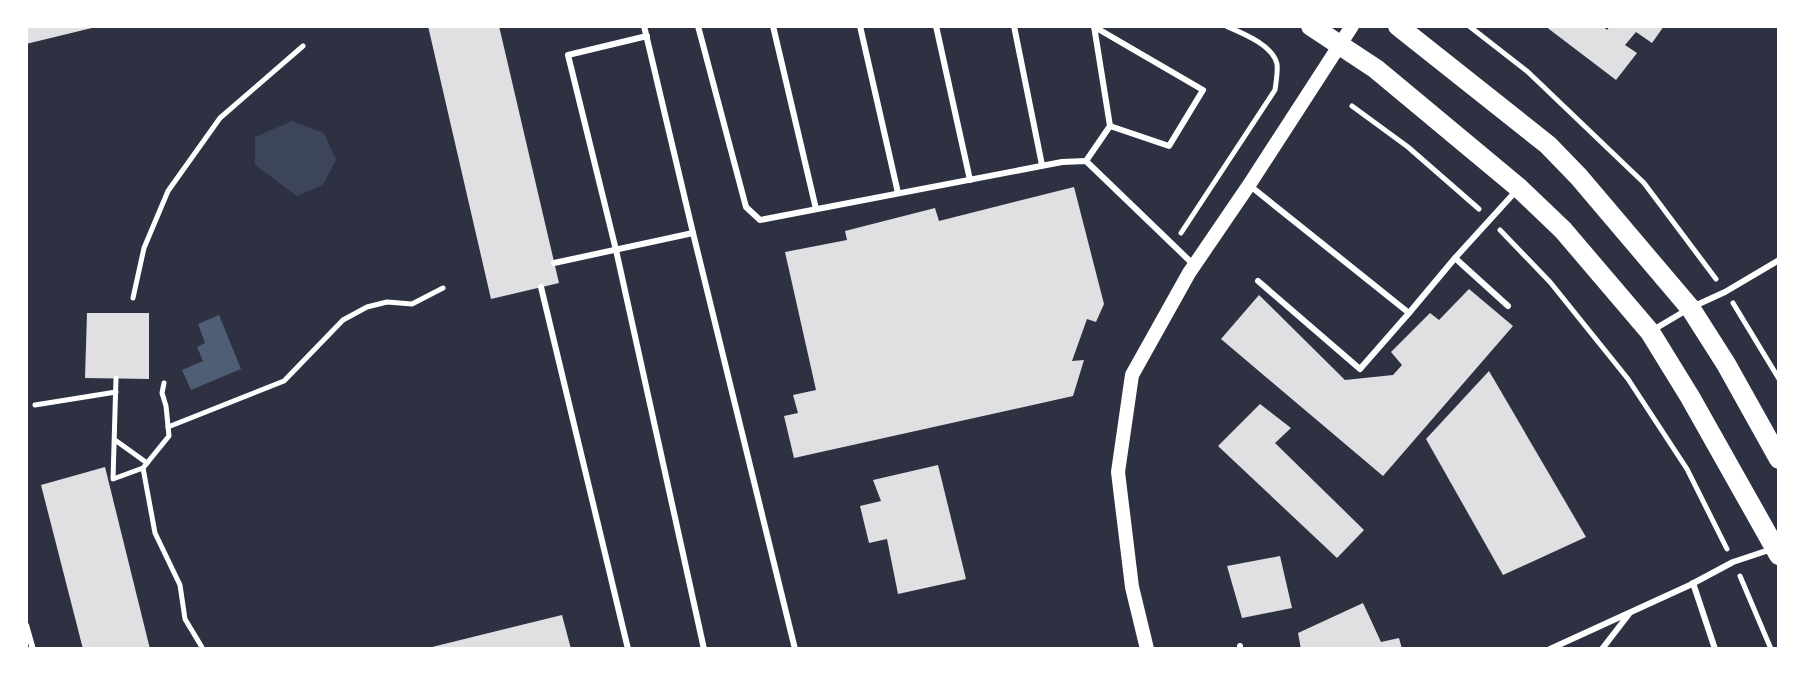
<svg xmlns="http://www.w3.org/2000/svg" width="1805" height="675" font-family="'PT Serif',serif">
	<rect width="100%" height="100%" fill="#2d3142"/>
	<polygon fill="#3c4559" points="292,121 324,133 336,160 323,185 297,196 255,165 255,137"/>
	<polygon fill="#4f5d75" points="219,315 241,369 191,390 182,370 203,361 197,347 205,343 198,324"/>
	<g fill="#e0e0e3">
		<polygon points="26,26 96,26 96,27 26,44"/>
		<polygon points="428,26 499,26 559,283 491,299"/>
		<polygon points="1545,26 1603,26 1607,30 1610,26 1664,26 1652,43 1636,32 1625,45 1637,53 1616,80"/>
		<polygon points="1074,187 1104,304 1096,322 1087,319 1072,361 1084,360 1073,396 794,458 784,416 798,413 793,395 816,390 785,252 847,240 845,231 935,208 939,221"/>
		<polygon points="1469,289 1513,326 1383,476 1221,339 1259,295 1345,380 1393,375 1402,365 1391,352 1430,313 1439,320"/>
		<polygon points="87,313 149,313 149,379 85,378"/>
		<polygon points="1489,371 1586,537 1503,575 1426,439"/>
		<polygon points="1260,404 1291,428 1275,443 1364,530 1337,558 1218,446"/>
		<polygon points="938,465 966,579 898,594 887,539 869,543 860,506 881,501 873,480"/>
		<polygon points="105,467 150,649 83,649 41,485"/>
		<polygon points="1280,556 1292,608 1242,618 1227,566"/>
		<polygon points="1363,603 1381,642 1399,638 1402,649 1301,649 1298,633"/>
		<polygon points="562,615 571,649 429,649 428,648"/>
	</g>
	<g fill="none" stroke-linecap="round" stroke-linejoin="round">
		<g stroke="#fff" stroke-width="5">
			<polyline points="1469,26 1528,72 1644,183 1716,279"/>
			<polyline points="1352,106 1408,147 1479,209"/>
			<polyline points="1500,230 1550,282 1628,379 1687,469 1727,549"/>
			<path d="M 1181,233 L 1275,90 C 1276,82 1278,72 1277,64 C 1273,45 1242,33 1226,26"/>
			<polyline points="133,298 144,248 168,191 220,118 303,46"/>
			<polyline points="1733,303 1779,379"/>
			<polyline points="116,378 113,479 143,468 155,533 180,585 185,619 203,649"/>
			<polyline points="35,405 116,392"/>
			<polyline points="168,427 284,381 343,320 367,307 387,302 412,304 443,288"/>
			<polyline points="115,440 147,463"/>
			<polyline points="143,468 169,436 166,406 162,393 164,383"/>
			<polyline points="1740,576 1771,649"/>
		</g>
		<g stroke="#fff" stroke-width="6">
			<polyline points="644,26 693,233 795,649"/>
			<polyline points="698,26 746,207 760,220 1062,162 1086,161 1194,265"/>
			<polyline points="773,26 816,209"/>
			<polyline points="860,26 898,193"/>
			<polyline points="936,26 970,180"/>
			<polyline points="1014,26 1042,165"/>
			<polyline points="1094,26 1110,126"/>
			<polyline points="647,36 568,55 616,250 704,649"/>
			<polyline points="1086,161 1110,126 1169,146 1203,90 1093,26"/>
			<polyline points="1249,185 1409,313 1360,369 1258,281"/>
			<polyline points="1455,258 1508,306"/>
			<polyline points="554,263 693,233"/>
			<polyline points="541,287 628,649"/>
			<polyline points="1409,313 1455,258 1516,191"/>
			<polyline points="1653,330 1690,308 1725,292 1779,260"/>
			<polyline points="1693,583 1715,649"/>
			<polyline points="26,625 32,646 32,649"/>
			<polyline points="1240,646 1240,649"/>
			<polyline points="1550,649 1690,585 1733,562 1772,549"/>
			<polyline points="1602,649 1629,614"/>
		</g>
		<polyline stroke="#fff" stroke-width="14" points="1147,649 1132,587 1118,472 1132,375 1189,273 1249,185 1352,26"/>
		<g stroke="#fff" stroke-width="20">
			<polyline points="1311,26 1376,69 1519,188 1563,230 1650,332 1690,397 1779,555"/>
			<polyline points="1398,26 1548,145 1579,177 1691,309 1726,364 1779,459"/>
		</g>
	</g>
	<rect width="1805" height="675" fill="none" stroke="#ffffff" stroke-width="56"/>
</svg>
